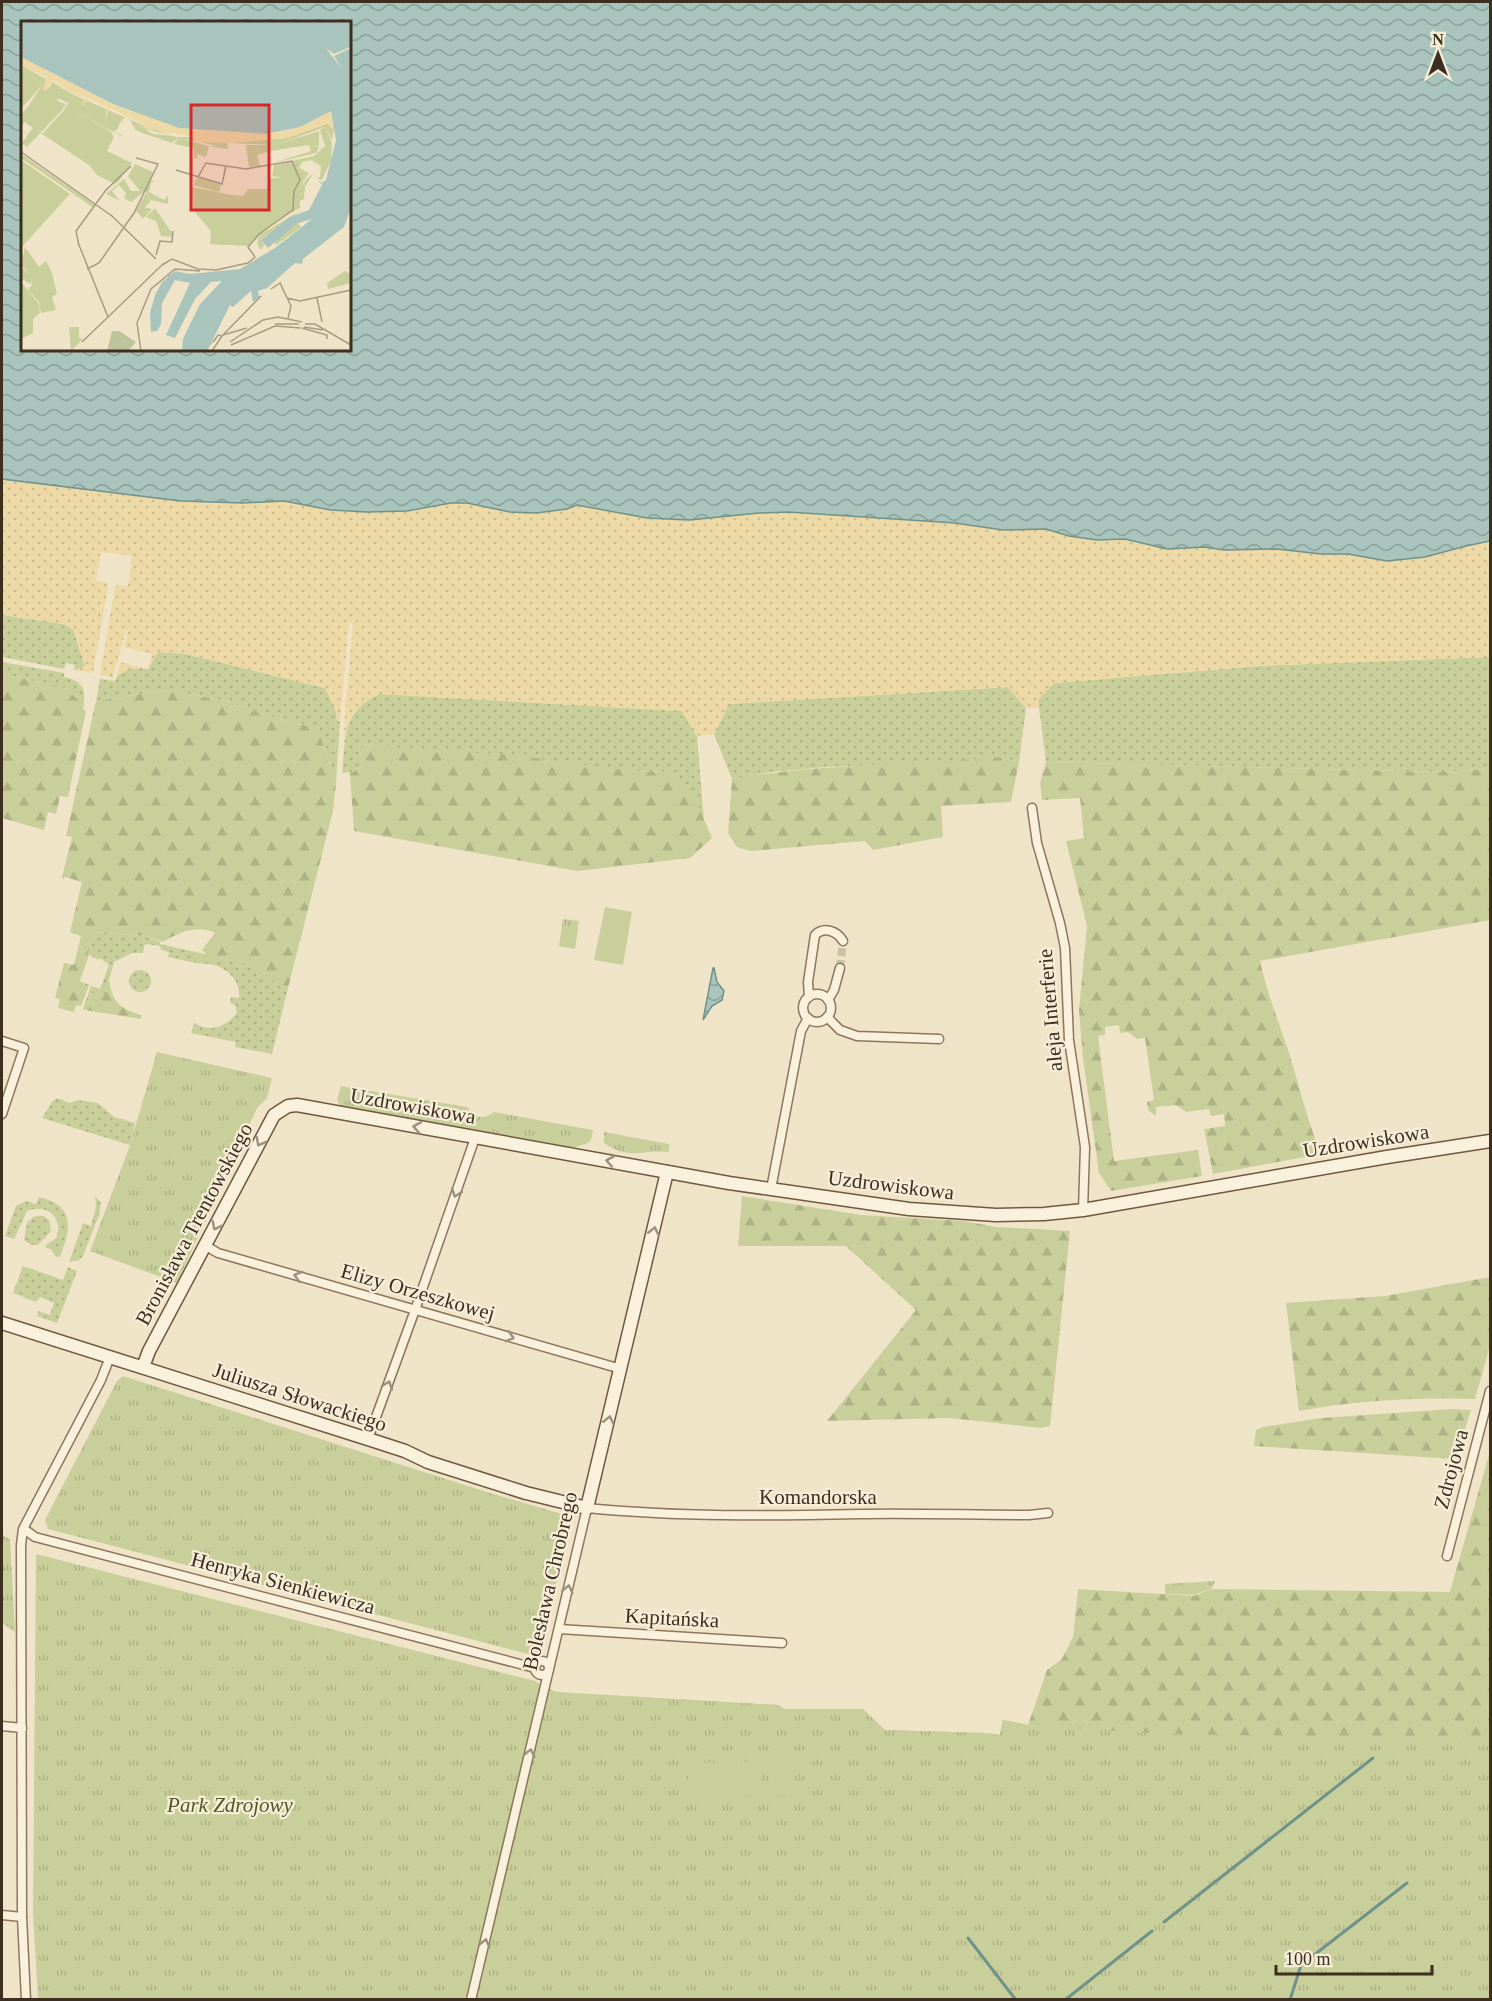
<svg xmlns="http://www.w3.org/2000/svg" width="1492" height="2001" font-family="Georgia,serif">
	<defs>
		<pattern id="grass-dots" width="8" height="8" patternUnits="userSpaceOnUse" patternTransform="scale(1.5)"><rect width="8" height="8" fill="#c9cf9b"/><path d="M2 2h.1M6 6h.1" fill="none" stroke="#aeb285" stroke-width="1.8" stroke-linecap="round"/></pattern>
		<pattern id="forest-firs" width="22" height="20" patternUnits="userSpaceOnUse" patternTransform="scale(1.5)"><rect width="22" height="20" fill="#c9cf9b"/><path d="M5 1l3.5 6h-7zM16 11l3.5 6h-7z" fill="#aeb285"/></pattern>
		<pattern id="sand-dots" width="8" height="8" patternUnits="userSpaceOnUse" patternTransform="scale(1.5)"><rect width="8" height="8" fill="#ecd9a5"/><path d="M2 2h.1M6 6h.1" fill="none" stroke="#cbbb8e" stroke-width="1.8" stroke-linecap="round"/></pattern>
		<pattern id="park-tufts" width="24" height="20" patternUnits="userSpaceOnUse" patternTransform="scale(1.5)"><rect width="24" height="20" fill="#c9cf9b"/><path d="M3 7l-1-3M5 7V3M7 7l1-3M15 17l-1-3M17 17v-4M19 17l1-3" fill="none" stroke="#aeb285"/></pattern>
		<pattern id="water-waves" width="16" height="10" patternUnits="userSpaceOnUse" patternTransform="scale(1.5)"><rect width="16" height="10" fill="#a9c4bc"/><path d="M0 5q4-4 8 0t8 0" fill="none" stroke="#8ba098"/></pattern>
	</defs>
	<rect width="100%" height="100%" fill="#f0e4c8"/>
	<g fill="url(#grass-dots)">
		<polygon points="2,615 63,624 73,629 85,667 74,670 75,665 66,663 64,669 2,657"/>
		<polygon points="158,652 186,654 325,688 336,711 337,720 340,721 336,783 322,740 313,728 264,715 230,702 169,690 96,701 100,679 115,681 117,676 129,669 148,669"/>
		<polygon points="1490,657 1490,769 1444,772 1046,762 1038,699 1054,683 1260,666"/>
		<path d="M 2,662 L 64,673 L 64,677 C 79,680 86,686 84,702 L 77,699 L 70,692 L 61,686 L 13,677 L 2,671 Z"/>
		<polygon points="1008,687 1026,708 1019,762 1000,757 944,763 826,767 772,772 732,779 714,734 729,704"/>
		<path d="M 379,694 L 682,711 L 697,736 L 704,821 L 693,797 L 670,772 L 630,771 L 363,745 L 360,768 L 350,774 L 349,772 L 342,773 C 346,736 342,712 379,694 Z"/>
		<polygon points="94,932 146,936 160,942 160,944 200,953 201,964 168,957 169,952 161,950 160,946 145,944 143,953 132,953 114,962 104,997 92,993 85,1010 83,1009 91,986 100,989 109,965 100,958 99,960 89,955 80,981"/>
		<path d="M 223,958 C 237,961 252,964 264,973 C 275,980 275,985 288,988 L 272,1054 L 235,1047 L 236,1042 L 191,1033 L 194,1023 C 210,1033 227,1027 237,1012 L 235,1005 L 230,1003 L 231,997 L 239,998 C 241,980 225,965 207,964 L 207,962 Z"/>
		<circle cx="140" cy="981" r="11"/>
		<polygon points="57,1098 70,1103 78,1100 98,1103 114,1117 135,1123 130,1145 42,1118 52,1102"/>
		<polygon points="95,1196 101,1203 99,1215 83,1256 79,1260 69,1262 83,1223 91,1226 96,1207"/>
		<path d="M 39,1197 C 76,1206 71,1229 60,1257 L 55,1256 L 51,1249 L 46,1248 L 46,1245 L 56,1238 C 65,1217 46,1203 27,1211 L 14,1239 L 5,1236 L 16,1206 L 26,1201 L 36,1204 Z"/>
		<polygon points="38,1216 44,1216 49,1220 51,1231 38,1245 31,1245 24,1240 27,1223 33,1217"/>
		<polygon points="23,1266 63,1280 68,1267 77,1271 57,1323 37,1316 38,1311 50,1315 54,1303 40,1297 36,1302 13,1293"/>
	</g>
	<g fill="url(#forest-firs)">
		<polygon points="2,671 13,677 61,686 70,692 77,699 84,702 83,709 86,711 68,797 60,796 56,814 48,812 44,830 2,818"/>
		<path d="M 169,690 L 230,702 L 264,715 L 314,728 L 322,740 L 336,783 L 333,811 L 288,988 L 277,985 L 265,973 L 244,963 L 223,958 L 208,962 L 206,964 L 201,963 L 200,953 L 205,954 L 205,952 L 202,950 L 215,933 C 198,924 177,933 163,942 L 146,936 L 94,932 L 80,981 L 89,985 L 82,1004 L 81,1006 L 76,1005 L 74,1012 L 58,1008 L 60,999 L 55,998 L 64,963 L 74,965 L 81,936 L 70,932 L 82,882 L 65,877 L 62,879 L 62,877 L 72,837 L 66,836 L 96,701 Z"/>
		<polygon points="363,745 512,755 630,771 670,772 694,797 712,838 690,858 577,871 354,831 350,774 360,768"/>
		<path d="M 1000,757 L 1019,762 L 1011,802 L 941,806 L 943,837 L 873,850 L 865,841 L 750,851 L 737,847 L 728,833 L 732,779 C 821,763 910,766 1000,757 Z"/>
		<path d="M 1046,762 L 1444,772 L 1490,769 L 1490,920 L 1260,961 C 1267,993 1279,1022 1289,1053 C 1300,1088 1307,1120 1321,1154 L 1213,1174 L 1204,1129 L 1225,1126 L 1224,1114 L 1211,1116 L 1209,1109 L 1186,1112 L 1176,1105 L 1156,1107 L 1156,1116 L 1148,1110 L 1147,1102 L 1154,1100 L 1145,1038 L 1137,1039 L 1128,1032 L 1120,1033 L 1119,1025 L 1105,1027 L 1105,1035 L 1098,1036 L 1114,1161 L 1198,1150 L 1202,1176 L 1111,1191 L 1099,1173 L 1083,1058 L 1079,1010 L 1087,926 L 1066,841 L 1084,838 L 1080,798 L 1042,800 L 1040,783 Z"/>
		<path d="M 109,979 C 112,1002 119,1008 141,1015 L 141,1019 L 85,1010 L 92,993 L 104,996 Z"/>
		<polygon points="742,1196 861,1215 963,1221 997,1227 1070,1231 1050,1426 1040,1428 950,1418 827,1421 916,1310 846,1246 738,1246"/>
		<path d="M 1490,1277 L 1490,1346 L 1475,1399 C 1416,1397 1357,1400 1299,1411 L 1286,1303 L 1385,1296 Z"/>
		<polygon points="1453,1409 1471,1410 1455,1459 1254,1446 1256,1430 1263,1427 1321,1418"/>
		<polygon points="1490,1451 1490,1999 481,2000 556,1692 778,1705 784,1709 863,1709 885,1730 985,1733 1000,1735 1003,1720 1028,1725 1047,1670 1062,1659 1073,1637 1078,1589 1194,1596 1210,1589 1450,1592"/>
	</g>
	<path fill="url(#sand-dots)" d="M 2,479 L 181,501 L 243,503 L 284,501 L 304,504 L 407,511 L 451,503 L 467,503 L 510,512 L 536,513 L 567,509 L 577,505 L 647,518 L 689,520 L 759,513 L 789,512 L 955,523 L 1003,530 L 1046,529 L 1069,536 L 1097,540 L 1125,539 L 1167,549 L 1204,547 L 1224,550 L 1277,549 L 1321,554 L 1348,554 L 1387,561 L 1425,557 L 1466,546 L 1490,541 L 1490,657 L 1260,666 L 1054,683 L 1039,699 L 1038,708 L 1026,708 L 1007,687 L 729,704 L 714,734 L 697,736 L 682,711 L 379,694 C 351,707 347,721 344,750 L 345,711 L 353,624 L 349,623 L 340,721 L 337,720 L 336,711 L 325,688 L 186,654 L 158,652 L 148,669 L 129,669 L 117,676 L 120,662 L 148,669 L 152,654 L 124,647 L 128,631 L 126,630 L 113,677 L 100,675 L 115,587 L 117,585 L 128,586 L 132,556 L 101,552 L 96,581 L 108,583 L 108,586 L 93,673 L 74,670 L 85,666 L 73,629 L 63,624 L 2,615 Z"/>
	<g fill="url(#park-tufts)">
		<polygon points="563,919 579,921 575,949 559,946"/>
		<polygon points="157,1052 272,1078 267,1098 257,1108 177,1283 90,1251 129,1148"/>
		<path d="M 341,1086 L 467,1107 C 473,1118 484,1120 494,1112 L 593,1130 L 591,1140 L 588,1143 L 569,1149 L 489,1134 C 481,1131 472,1127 464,1130 L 341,1107 L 337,1100 Z"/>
		<path d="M 604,1132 L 669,1144 L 669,1152 C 643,1149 629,1161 604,1143 Z"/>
		<polygon points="123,1376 493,1494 572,1517 540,1651 532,1655 48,1529 45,1520 117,1381"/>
		<polygon points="2,1535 10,1539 15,1632 2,1623"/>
		<polygon points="36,1554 535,1681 556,1692 778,1705 784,1709 863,1709 885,1730 985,1733 1000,1735 1003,1720 1028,1725 1150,1733 1427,1739 1490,1746 1490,1999 38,1999 33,1914"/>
		<polygon points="1215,1581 1212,1588 1194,1595 1165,1594 1165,1584"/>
	</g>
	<g fill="#c9cf9b">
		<polygon points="605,907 632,912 623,965 594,960"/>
		<polygon points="787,1758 788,1795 769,1796 768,1759"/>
		<polygon points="760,1761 761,1795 689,1797 688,1763"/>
	</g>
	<g fill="url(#water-waves)" stroke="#6f938a" stroke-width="1.5" fill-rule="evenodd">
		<path d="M 2,2 L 1490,2 L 1490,541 L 1466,546 L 1425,557 L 1387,561 L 1348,554 L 1321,554 L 1277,549 L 1224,550 L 1204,547 L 1167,549 L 1125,539 L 1097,540 L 1069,536 L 1046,529 L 1003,530 L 955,523 L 788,512 L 759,513 L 689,520 L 647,518 L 577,505 L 567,509 L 536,513 L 510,512 L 467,503 L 451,503 L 407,511 L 367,512 L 331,510 L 284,501 L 243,503 L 181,501 L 2,479 ZM 22,22 L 350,22 L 350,350 L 22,350 Z"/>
		<polygon points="713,968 714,968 717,982 724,991 722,1000 712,1006 703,1020"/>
	</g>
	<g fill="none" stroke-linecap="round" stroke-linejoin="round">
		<g stroke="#6f938a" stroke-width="3">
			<polyline points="1164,1922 1373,1758"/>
			<polyline points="968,1938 1016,2000"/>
			<polyline points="1065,2000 1152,1931"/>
			<polyline points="1290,2000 1301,1965 1407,1883"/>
		</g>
		<polyline stroke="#ccc0a6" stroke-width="8" stroke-dasharray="8 4" stroke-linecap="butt" points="840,968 843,941"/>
		<g stroke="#8d765c" stroke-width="11">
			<g id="street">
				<polyline points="1032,808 1037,843 1060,923 1065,948 1069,1040 1085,1147 1083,1210"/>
				<circle cx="817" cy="1008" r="14"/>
				<path d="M 809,997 L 808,982 L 815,935 C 824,926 837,931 843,941"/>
				<polyline points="828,1000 834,990 840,968"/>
				<polyline points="827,1017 840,1030 857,1036 939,1039"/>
				<polyline points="2,1041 24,1048 2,1114"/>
				<polyline points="771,1189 801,1031 808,1018"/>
				<polyline points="206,1246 218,1253 621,1369"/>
				<polyline points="368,1439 415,1310 475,1138"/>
				<polyline points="24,1529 35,1537 535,1668"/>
				<polyline points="1447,1556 1490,1391"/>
				<polyline points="559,1629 782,1643"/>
				<circle cx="542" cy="1668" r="7"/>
				<polyline points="2,1726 22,1728"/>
				<polyline points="2,1915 22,1917"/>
				<polyline points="26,2000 22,1917 21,1545 23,1529 101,1380 110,1357"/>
				<path d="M 471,2000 L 587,1508 C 678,1517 770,1516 860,1514 C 917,1513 973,1515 1029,1515 L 1048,1513"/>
			</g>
		</g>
		<g stroke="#6f573f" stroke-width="15">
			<g id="secondary">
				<polyline points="2,1323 368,1439 405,1451 428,1462 526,1493 587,1508 667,1172"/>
				<polyline points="143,1367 149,1351 274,1115 288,1106 297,1105 729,1183 909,1209 996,1215 1044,1214 1083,1210 1387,1157 1490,1141"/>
			</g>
		</g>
		<use href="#street" stroke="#faf1dc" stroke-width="8"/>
		<use href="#secondary" stroke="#faf1dc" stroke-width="12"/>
	</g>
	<defs><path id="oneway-chevron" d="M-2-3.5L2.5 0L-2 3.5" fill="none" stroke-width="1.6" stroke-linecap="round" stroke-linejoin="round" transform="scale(1.5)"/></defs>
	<g stroke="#9c907e">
		<use href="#oneway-chevron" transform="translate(417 1127) rotate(-170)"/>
		<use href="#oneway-chevron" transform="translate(260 1142) rotate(118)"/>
		<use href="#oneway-chevron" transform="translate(610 1161) rotate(-170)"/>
		<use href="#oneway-chevron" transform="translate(456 1193) rotate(109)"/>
		<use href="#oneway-chevron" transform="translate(216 1226) rotate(117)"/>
		<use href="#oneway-chevron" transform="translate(654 1231) rotate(-77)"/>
		<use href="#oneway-chevron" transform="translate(298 1276) rotate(-164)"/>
		<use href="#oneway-chevron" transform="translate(510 1337) rotate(16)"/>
		<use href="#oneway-chevron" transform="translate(388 1385) rotate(-70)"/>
		<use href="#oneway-chevron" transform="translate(609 1420) rotate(-77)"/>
		<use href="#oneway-chevron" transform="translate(568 1589) rotate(-77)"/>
		<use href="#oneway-chevron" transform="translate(530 1753) rotate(-77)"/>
		<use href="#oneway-chevron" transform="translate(485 1943) rotate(-77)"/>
	</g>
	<g text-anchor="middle" stroke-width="4.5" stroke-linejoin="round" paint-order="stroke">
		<g font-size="21" fill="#3d2e20" stroke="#f7eed8">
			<text transform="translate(1050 1010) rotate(-95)" y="7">aleja Interferie</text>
			<text transform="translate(413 1106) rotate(10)" y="7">Uzdrowiskowa</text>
			<text transform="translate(1366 1141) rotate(-9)" y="7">Uzdrowiskowa</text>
			<text transform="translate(891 1185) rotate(7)" y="7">Uzdrowiskowa</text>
			<text transform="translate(194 1224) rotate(-62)" y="7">Bronisława Trentowskiego</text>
			<text transform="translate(418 1292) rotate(16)" y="7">Elizy Orzeszkowej</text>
			<text transform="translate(300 1397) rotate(18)" y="7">Juliusza Słowackiego</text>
			<text transform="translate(1451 1469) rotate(-75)" y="7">Zdrojowa</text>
			<text x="818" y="1504">Komandorska</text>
			<text transform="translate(550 1581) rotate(-77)" y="7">Bolesława Chrobrego</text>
			<text transform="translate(283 1583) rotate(15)" y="7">Henryka Sienkiewicza</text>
			<text transform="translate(672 1618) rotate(3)" y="7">Kapitańska</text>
		</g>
		<g font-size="21" font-style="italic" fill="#4d5a26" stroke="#f7eed8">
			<text x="230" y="1812">Park Zdrojowy</text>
		</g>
	</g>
	<g transform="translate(21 21)">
		<rect width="330" height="330" fill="#f0e4c8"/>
		<path d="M 0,44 L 53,74 L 124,105 L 155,116 L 173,116 L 174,120 L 178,118 L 206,121 L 207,127 L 158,117 L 152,121 L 152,115 L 125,108 L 123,112 L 122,112 L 122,106 L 115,103 L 113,107 L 110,100 L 103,96 L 100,102 L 99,102 L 101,97 L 87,90 L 87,108 L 96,109 L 92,110 L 101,114 L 101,115 L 43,88 L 51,77 L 31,64 L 29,70 L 21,72 L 35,77 L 37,74 L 43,79 L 44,80 L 38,76 L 35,80 L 45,83 L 43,86 L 21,73 L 6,87 L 22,63 L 0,48 ZM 54,77 L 84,92 L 83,97 L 73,92 L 85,100 L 84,106 L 55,91 L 61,83 L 55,90 L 46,86 ZM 310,94 L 314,104 L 311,119 L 304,106 L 255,124 L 207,122 L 267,117 L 304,102 L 313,105 ZM 283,187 L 240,218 L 243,224 L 240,229 L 236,223 L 239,214 ZM 277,202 L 280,206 L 255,224 L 252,220 Z" fill="#c9cf9b" fill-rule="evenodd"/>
		<path d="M 0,48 L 22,63 L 0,88 ZM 32,61 L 52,75 L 47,82 L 34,76 L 43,87 L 6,126 L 1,122 L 7,114 L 0,108 L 7,113 L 12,107 L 4,101 L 0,105 L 0,93 ZM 55,75 L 85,89 L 85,95 L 88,90 L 101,97 L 96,109 L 90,109 L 46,86 ZM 45,87 L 90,111 L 93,116 L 86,130 L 111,142 L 98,160 L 94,163 L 76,154 L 68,144 L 21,113 ZM 115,103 L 132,113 L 152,115 L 153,118 L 151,122 L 124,113 L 113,108 ZM 304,106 L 311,122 L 310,140 L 301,159 L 295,157 L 299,156 L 300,145 L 290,139 L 281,141 L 278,147 L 288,152 L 282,160 L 283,166 L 284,159 L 292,153 L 284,166 L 283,178 L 279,180 L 279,187 L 206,224 L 189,223 L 199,173 L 222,175 L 227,168 L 246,168 L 249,157 L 262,157 L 251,155 L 253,144 L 293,135 L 304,125 L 299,109 ZM 298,110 L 298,125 L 290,126 L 298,126 L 295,132 L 252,142 L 290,130 L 288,124 L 249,130 L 236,134 L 239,145 L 228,146 L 225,124 L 255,124 ZM 158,117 L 188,125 L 205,124 L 207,128 L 188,125 L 185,136 L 175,133 L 177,137 L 173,137 L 173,127 L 153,123 ZM 0,133 L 74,184 L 73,187 L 0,137 ZM 0,139 L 49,173 L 0,227 ZM 134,187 L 151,212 L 151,216 L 140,215 L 135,200 L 125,196 ZM 4,226 L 18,246 L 25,240 L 31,252 L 36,273 L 31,276 L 35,289 L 20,292 L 18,281 L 7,269 L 11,264 L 10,257 L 10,263 L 0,258 L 0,246 L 9,254 L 0,244 ZM 324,250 L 330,253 L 330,262 L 307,268 L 306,262 Z" fill="#c9cf9b"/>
		<path d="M 0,36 L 91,83 L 158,107 L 244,113 L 279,106 L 309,90 L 313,109 L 306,103 L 267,117 L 206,122 L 174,121 L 173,116 L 123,107 L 123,103 L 105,95 L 101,102 L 103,94 L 89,87 L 84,99 L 86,86 L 81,84 L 78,89 L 80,83 L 67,77 L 62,85 L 60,86 L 65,76 L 53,74 L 32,59 L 29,67 L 22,70 L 25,56 L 0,44 Z" fill="#ecd9a5"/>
		<path d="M 91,310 L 98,310 L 115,321 L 107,330 L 86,330 Z" fill="#bfc49a"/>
		<path d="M 114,143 L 132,151 L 129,159 L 134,161 L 130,161 L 128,171 L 143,179 L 147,174 L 147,183 L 130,179 L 124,170 L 110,181 L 103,177 L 105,172 L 98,164 L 91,170 L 99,180 L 85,173 L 103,158 L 110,170 L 119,170 L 107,155 ZM 176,156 L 200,164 L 198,171 L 172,164 ZM 171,166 L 216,175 L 269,173 L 272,185 L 228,225 L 189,223 L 190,210 L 172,189 ZM 125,172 L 130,180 L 124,186 L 131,188 L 122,198 L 115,190 ZM 48,306 L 58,306 L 58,317 L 62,318 L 50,330 Z" fill="#c9cf9b"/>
		<path d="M 0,261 L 18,283 L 19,292 L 12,298 L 12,312 L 0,318 Z" fill="#c9cf9b"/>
		<path d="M 0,0 L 330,0 L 329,26 L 313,33 L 305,27 L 321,48 L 313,35 L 330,27 L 330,187 L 323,206 L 282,238 L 281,243 L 274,242 L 246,267 L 237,270 L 238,276 L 232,281 L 230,270 L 212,286 L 209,284 L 186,330 L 161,330 L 162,318 L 179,283 L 201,260 L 190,261 L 174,278 L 154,317 L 145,314 L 169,262 L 154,259 L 141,282 L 140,303 L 136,310 L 130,311 L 129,292 L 134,274 L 141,261 L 154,250 L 169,253 L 219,248 L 254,227 L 291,198 L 277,202 L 247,227 L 240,219 L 269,196 L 288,189 L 301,164 L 296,158 L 301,162 L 305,159 L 315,119 L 310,90 L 279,106 L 244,113 L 158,107 L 92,83 L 0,36 Z" fill="#a9c4bc"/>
		<path fill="none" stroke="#a9c4bc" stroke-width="3" d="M 287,0 L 291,24 L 326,80 L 330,104M 293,0 L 297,25 L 330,79M 307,39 L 323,66M 316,181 L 330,155M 265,238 L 300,208M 147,255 L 206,257 L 247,251M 212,256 L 247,265M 208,257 L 246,266M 191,321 L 184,326 L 178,321 L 199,283 L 302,206 L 327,156 L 330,138M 186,323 L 183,321 L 193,298 L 207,281 L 307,210 L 330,161M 169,330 L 179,295 L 207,262 L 203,256 L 187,252M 174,330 L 172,321 L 183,295 L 194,281 L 297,202 L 323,154 L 329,120 L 322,82 L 284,23 L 281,0"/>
		<path fill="none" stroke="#a89b85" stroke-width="1.5" d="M 0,131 L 91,195 L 135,238M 155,149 L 201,163 L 205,145M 58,224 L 87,296M 58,225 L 55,210 L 85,169 L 110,145M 135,234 L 139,220 L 151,221 L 152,210M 141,244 L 151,238 L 177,248 L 195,249 L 227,242 L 234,236 L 227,226 L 238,213 L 272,189 L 273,170 L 279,159 L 271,140 L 225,148 L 185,142 L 177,156M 66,248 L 78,242 L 113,192 L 137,143 L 115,137M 250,268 L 259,262 L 270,285 L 267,297M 266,277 L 279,280 L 330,269M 296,277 L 301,301M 254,303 L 278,303M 284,303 L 294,303 L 330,324M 283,306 L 302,309M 226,307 L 202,314 L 240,275M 281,307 L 306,314 L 306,318M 61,321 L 141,244M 209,321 L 242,299 L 257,296 L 281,301M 210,324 L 254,305 L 280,307M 120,330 L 116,302 L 130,268 L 154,248 L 179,250M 191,330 L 201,315 L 197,314 L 192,321"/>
		<path fill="#d62828" fill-opacity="0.15" stroke="#d62828" stroke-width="3" d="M 170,84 L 248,84 L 248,189 L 170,189 Z"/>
		<rect width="330" height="330" fill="none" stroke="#3d2e20" stroke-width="3"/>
	</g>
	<rect width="1492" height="2001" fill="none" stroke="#3d2e20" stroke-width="6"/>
	<g transform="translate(1438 54)" stroke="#f7eed8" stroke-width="4.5" paint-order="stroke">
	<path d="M0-4.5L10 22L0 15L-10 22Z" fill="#3d2e20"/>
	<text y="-9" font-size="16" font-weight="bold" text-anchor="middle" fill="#3d2e20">N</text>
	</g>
	<path d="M1276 1965v9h156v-9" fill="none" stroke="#3d2e20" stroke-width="3"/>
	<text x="1285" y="1965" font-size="18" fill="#3d2e20" stroke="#f7eed8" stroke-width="4.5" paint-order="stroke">100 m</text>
</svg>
